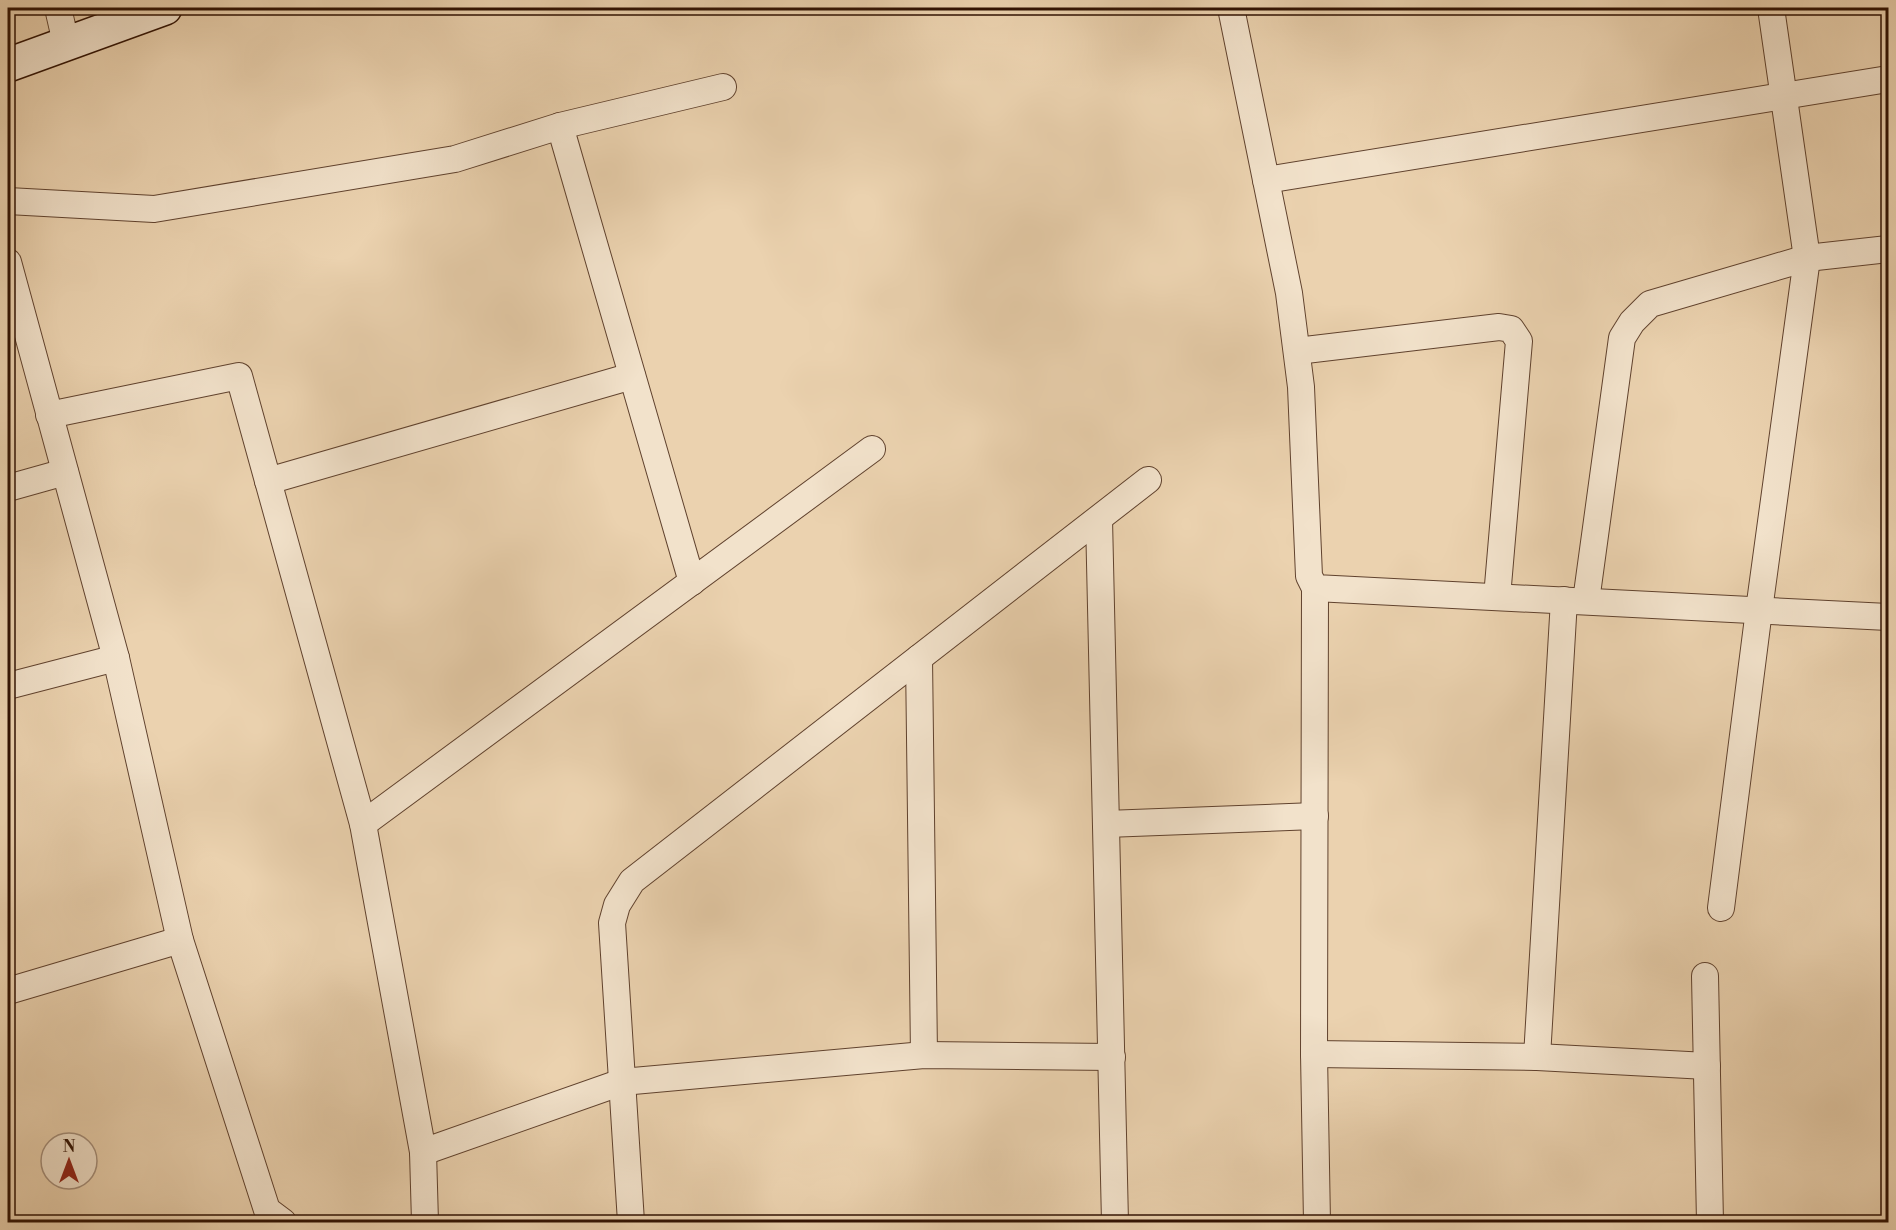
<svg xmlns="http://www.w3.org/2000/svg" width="1896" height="1230" font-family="'Libre Bodoni',serif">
	<rect width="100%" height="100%" fill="#ebd2af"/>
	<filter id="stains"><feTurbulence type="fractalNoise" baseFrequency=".00333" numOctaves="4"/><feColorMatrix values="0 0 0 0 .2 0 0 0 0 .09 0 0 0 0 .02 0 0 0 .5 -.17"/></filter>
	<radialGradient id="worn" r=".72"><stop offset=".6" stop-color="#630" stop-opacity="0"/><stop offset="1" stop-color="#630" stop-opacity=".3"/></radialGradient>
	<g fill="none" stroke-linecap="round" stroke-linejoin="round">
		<g stroke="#60422e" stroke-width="28">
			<g id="minor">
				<polyline points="58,8 66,43"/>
				<polyline points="1231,8 1289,293 1301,387 1309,576 1315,588 1888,617"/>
				<polyline points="560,126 692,582"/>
				<polyline points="1266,180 1888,79"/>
				<polyline points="8,201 154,209 455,159 560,126 723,87"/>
				<polyline points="8,262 116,658 180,940 267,1210 283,1222"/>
				<polyline points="1297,351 1499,327 1511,329 1519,341 1497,597"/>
				<polyline points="49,415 239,376 363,824 423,1152 425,1222"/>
				<polyline points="268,481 632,376"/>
				<polyline points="8,488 65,472"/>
				<polyline points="1099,519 1115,1222"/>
				<polyline points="1315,588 1314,1054 1317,1222"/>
				<polyline points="1586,601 1622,338 1632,322 1650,304 1807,258 1888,249"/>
				<polyline points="919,658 924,1055"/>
				<polyline points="8,686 116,658"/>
				<polyline points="363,824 872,449"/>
				<polyline points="1106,824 1315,816"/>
				<polyline points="1721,908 1759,610 1807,258 1771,8"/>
				<polyline points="1705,976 1710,1222"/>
				<polyline points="8,991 180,940"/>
				<polyline points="1314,1054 1537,1057 1707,1066"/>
				<polyline points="1537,1057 1564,600"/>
				<polyline points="423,1152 622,1082 924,1055 1112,1057"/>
				<polyline points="631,1222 612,923 617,905 632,881 1148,480"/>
			</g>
		</g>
		<g stroke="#311203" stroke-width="36">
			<polyline id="secondary" points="8,65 165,8"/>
		</g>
		<use href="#minor" stroke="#f2e2cb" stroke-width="26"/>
		<use href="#secondary" stroke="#f2e2cb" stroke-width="33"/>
	</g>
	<rect width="1896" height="1230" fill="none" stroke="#ebd2af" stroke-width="30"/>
	<rect x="9" y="9" width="1878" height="1212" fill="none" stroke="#311203" stroke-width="3"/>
	<rect x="15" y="15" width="1866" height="1200" fill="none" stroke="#311203" stroke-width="1.5"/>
	<g transform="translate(69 1161)"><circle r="28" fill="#f2e2cb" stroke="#a58f7b" stroke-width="1.5"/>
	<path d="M0-4.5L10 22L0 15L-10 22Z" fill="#8f2418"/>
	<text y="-9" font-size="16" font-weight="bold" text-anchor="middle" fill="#311203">N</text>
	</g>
	<rect width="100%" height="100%" filter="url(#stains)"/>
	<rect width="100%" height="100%" fill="url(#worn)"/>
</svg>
